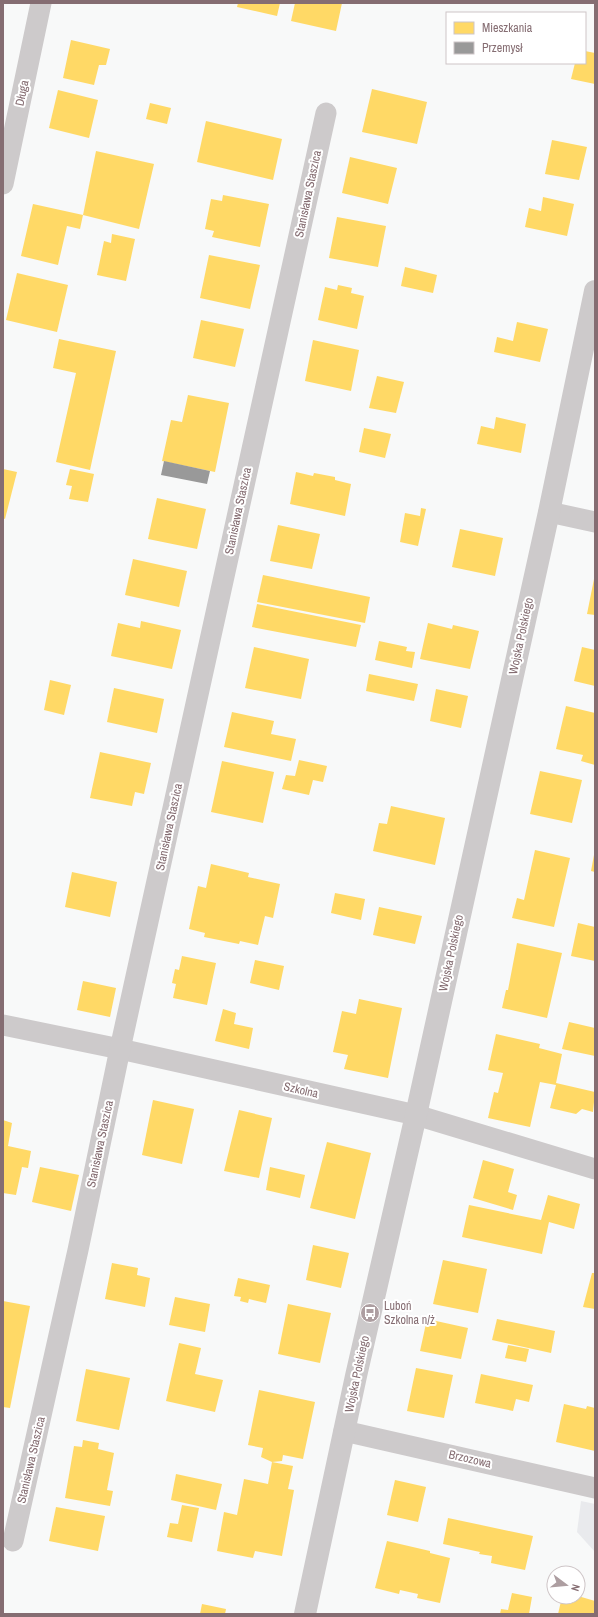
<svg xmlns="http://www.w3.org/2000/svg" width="598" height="1617" font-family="'Archivo Narrow',sans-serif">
	<rect width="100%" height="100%" fill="#f8f9f9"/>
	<polygon fill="#e9eaed" points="581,1501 595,1504 595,1552 577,1532"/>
	<g fill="#ffd966">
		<polygon points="238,3 280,3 277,16 237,7"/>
		<polygon points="295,3 342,3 336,31 291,21"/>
		<polygon points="71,40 110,49 106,65 99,65 94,85 63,78"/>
		<polygon points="585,51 595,53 595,84 571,79 575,63 585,63"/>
		<polygon points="372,89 427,102 417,144 362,132"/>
		<polygon points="58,90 98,100 89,138 49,128"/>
		<polygon points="150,103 171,108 167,124 146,119"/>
		<polygon points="206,121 282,139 273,180 197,162"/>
		<polygon points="552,140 587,147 579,180 545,174"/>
		<polygon points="96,151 154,164 139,229 83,215"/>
		<polygon points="350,157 397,168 388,204 342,193"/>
		<polygon points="223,195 269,204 260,247 212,237 214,231 205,229 211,199 222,201"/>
		<polygon points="543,197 574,204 567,236 525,227 529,208 541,211"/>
		<polygon points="33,204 83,215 80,229 67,226 58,265 21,256"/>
		<polygon points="337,217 386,226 378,267 329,258"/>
		<polygon points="112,234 135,239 126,281 97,275 104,241 111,243"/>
		<polygon points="209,255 260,265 250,309 200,298"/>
		<polygon points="405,267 437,275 433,293 401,286"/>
		<polygon points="17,273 68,285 57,332 6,320"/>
		<polygon points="338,285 352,288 351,293 364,296 357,329 318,320 325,287 337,290"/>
		<polygon points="201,320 244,329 235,367 193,358"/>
		<polygon points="517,322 548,329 540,362 494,352 497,337 513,341"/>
		<polygon points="59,339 116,351 90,470 56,462 76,373 53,368"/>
		<polygon points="313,340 359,350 351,391 305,381"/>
		<polygon points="377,376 404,382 396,413 369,408"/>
		<polygon points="188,395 229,403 215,472 162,461 171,420 182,422"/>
		<polygon points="496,417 526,424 521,453 477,444 481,426 494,429"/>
		<polygon points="364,428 391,434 385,458 359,452"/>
		<polygon points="3,469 17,472 5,519 3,518"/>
		<polygon points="70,469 94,474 88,502 69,499 72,486 66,485"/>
		<polygon points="296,472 313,476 314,473 335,477 335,480 351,484 345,516 290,504"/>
		<polygon points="157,498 206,509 197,549 148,539"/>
		<polygon points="421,508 426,509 418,546 400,542 405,513 420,516"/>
		<polygon points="278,525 320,534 312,569 270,561"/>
		<polygon points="460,529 503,538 495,576 452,567"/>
		<polygon points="133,559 187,571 179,607 125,595"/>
		<polygon points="263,575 370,597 365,623 257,602"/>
		<polygon points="594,579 595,579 595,615 587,614"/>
		<polygon points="257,604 361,625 356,647 252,627"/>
		<polygon points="141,621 181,630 172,669 111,656 118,623 140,628"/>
		<polygon points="428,623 452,629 453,625 479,631 470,669 420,659"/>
		<polygon points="379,641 407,647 406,651 415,652 412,668 375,660"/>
		<polygon points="254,647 309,659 301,699 245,688"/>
		<polygon points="582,647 595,650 595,686 574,681"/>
		<polygon points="369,674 418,684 414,701 366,691"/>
		<polygon points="50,680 71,685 64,715 44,710"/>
		<polygon points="114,688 164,699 157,733 107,722"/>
		<polygon points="436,689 468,696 461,728 430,721"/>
		<polygon points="566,706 595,713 595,765 581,761 583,755 556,749"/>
		<polygon points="232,712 274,721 271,734 296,739 291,761 224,747"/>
		<polygon points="100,752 151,763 144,794 135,792 132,806 90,798"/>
		<polygon points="299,760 327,766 323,782 313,780 309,795 282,789 286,775 295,776"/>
		<polygon points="222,761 274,772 263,823 211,812"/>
		<polygon points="540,771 582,780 572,823 530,814"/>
		<polygon points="391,806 445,818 435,865 373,851 379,823 387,824"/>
		<polygon points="535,850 570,858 554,927 512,918 517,898 524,900"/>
		<polygon points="594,855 595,855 595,872 591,871"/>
		<polygon points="211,864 249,873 248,877 280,884 273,918 265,916 258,945 240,941 239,944 204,937 205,933 189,929 198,886 206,888"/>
		<polygon points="72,872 117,882 110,917 65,907"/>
		<polygon points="335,893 365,899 361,920 331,913"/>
		<polygon points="379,907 422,916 415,944 373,935"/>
		<polygon points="578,923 595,927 595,961 571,956"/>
		<polygon points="517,943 562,953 547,1018 502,1008 506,990 508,990"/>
		<polygon points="182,956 216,963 207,1005 173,998 176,984 172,983 175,969 179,970"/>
		<polygon points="255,960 284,966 279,990 250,983"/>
		<polygon points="83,981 116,988 110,1017 77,1010"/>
		<polygon points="359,999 402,1008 388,1078 344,1069 348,1055 333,1052 342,1011 356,1014"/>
		<polygon points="223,1009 236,1013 234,1024 253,1028 249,1049 215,1041"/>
		<polygon points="569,1022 595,1028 595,1056 562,1049"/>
		<polygon points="496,1034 540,1044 539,1048 562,1054 556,1083 595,1092 593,1112 582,1109 576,1114 550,1108 556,1085 540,1082 530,1127 488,1118 494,1092 498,1093 503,1073 488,1070"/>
		<polygon points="153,1100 194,1109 182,1164 142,1155"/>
		<polygon points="239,1110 272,1118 259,1178 224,1171"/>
		<polygon points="3,1120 12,1123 8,1146 31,1151 28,1168 22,1167 16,1195 3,1193"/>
		<polygon points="327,1142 371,1153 355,1219 310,1208"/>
		<polygon points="483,1160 514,1169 508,1192 517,1195 513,1210 473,1198"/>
		<polygon points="40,1167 79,1175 71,1211 32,1202"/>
		<polygon points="270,1167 305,1175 300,1198 266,1190"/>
		<polygon points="548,1195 580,1204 574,1229 549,1222 542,1254 462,1237 469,1205 541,1220"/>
		<polygon points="313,1245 349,1253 341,1288 306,1280"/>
		<polygon points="443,1260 487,1269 478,1313 433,1304"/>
		<polygon points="112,1263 138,1268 137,1275 150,1278 145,1307 105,1299"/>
		<polygon points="592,1273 595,1273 595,1309 583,1307"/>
		<polygon points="238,1278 270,1285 266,1303 249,1299 248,1303 240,1301 241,1297 234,1296"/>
		<polygon points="175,1297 210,1304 205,1332 169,1325"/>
		<polygon points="3,1301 30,1306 10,1408 3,1407"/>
		<polygon points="288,1304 331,1313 320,1363 278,1354"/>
		<polygon points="427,1319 468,1328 461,1359 420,1351"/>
		<polygon points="497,1319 555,1331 551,1353 492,1340"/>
		<polygon points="179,1343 201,1348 195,1374 223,1380 215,1412 166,1401"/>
		<polygon points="508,1345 529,1349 526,1362 505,1358"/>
		<polygon points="416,1368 453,1375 444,1418 407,1411"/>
		<polygon points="86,1369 130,1378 119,1430 76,1421"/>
		<polygon points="481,1374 533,1385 529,1402 516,1399 513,1411 475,1403"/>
		<polygon points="259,1390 315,1402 303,1459 283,1455 282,1461 272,1462 293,1466 288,1489 294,1490 282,1556 255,1551 253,1558 217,1551 224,1512 237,1515 244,1479 268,1484 272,1462 261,1457 263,1448 248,1445"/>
		<polygon points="564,1404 586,1409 587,1406 595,1408 595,1451 556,1442"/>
		<polygon points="83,1440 99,1443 98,1449 114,1453 107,1490 113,1491 110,1506 65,1498 74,1446 82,1447"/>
		<polygon points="176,1474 222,1484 216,1510 171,1500"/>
		<polygon points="395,1480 426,1487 418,1522 387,1515"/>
		<polygon points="182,1505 199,1508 192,1542 167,1537 170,1523 178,1524"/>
		<polygon points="56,1507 105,1516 98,1551 49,1541"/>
		<polygon points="448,1518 533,1536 525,1570 491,1563 492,1556 479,1554 480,1552 443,1544"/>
		<polygon points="387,1541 430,1551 430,1553 450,1558 440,1603 417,1598 418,1594 400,1590 399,1594 375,1588"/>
		<polygon points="512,1593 532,1597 529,1614 500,1614 501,1609 508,1610"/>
		<polygon points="578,1596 595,1601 595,1614 558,1614 562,1597"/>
		<polygon points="202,1604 226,1609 225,1614 200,1614"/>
	</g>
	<polygon fill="#999" points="164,461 210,471 207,484 161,475"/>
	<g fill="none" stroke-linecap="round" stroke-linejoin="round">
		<g stroke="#cdcacb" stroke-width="21">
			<polyline points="3,184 41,3"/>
			<polyline points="549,512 595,522"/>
			<polyline points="3,1025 120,1049 416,1115 595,1169"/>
			<polyline points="344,1431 595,1488"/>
			<polyline points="13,1541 78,1250 120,1049 326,113"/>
		</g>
		<polyline stroke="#cdcacb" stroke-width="22" points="305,1614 356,1376 416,1115 549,512 595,291"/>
	</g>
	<defs>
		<g id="bus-disc" transform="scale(1)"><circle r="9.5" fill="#ad9ea1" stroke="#fff"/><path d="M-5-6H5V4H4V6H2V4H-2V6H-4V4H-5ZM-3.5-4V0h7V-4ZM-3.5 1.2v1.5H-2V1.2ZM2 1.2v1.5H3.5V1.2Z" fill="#fff"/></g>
	</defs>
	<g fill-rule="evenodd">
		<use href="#bus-disc" x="370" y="1313"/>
	</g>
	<g text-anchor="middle" stroke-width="4" stroke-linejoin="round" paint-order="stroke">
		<g font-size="12" fill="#856d72" stroke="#fff">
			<text transform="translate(22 93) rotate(-78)" y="4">Długa</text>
			<text transform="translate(308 194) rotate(-78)" y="4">Stanisława Staszica</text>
			<text transform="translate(238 511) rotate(-78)" y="4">Stanisława Staszica</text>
			<text transform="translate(521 636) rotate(-78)" y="4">Wojska Polskiego</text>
			<text transform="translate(169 827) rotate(-78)" y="4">Stanisława Staszica</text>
			<text transform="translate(451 953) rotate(-78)" y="4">Wojska Polskiego</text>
			<text transform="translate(301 1090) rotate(13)" y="4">Szkolna</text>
			<text transform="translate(100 1144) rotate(-78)" y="4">Stanisława Staszica</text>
			<text transform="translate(357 1374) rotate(-78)" y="4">Wojska Polskiego</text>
			<text transform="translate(470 1459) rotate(13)" y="4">Brzozowa</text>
			<text transform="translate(31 1460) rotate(-77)" y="4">Stanisława Staszica</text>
		</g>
		<g font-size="12" fill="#856d72" stroke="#fff" text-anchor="start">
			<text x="384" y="1310">Luboń<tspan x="384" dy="14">Szkolna n/ż</tspan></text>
		</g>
	</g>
	<rect width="598" height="1617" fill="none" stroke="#856d72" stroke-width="8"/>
	<rect x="446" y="12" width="140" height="52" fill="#ffffff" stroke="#cec5c7"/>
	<rect x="454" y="22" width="20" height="12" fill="#ffd966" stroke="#cec5c7"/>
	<text x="482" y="32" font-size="12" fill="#856d72">Mieszkania</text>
	<rect x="454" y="42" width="20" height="12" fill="#999999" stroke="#cec5c7"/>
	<text x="482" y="52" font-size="12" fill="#856d72">Przemysł</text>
	<g transform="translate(566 1585) rotate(106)"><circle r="19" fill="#ffffff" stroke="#cec5c7"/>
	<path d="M0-3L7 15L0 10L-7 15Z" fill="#ad9ea1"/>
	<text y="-6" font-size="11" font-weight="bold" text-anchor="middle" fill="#856d72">N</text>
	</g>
</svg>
